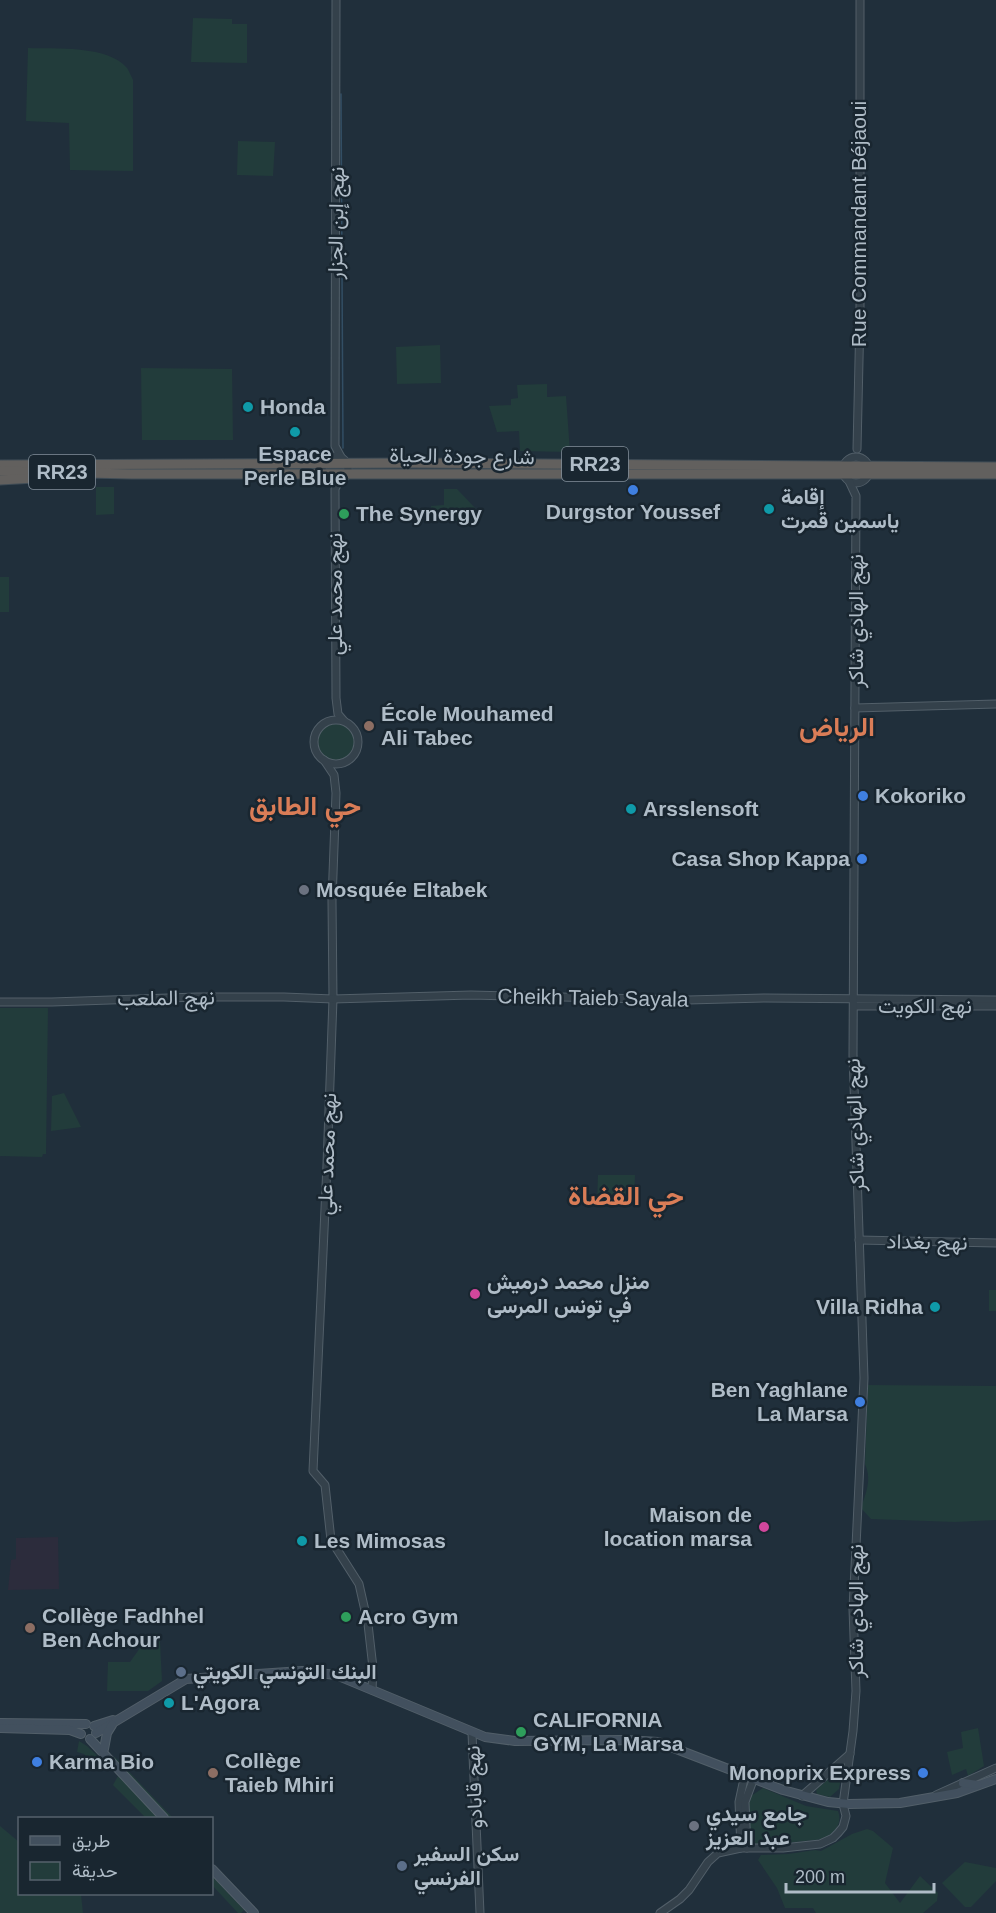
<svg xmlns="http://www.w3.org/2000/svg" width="996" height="1913" font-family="Helvetica,Vazirmatn,sans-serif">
	<rect width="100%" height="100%" fill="#202f3b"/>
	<polygon fill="#2c2c3c" points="58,1537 59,1589 8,1590 11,1560 16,1559 16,1538"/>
	<g fill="#223c3b">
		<polygon points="193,18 232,19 232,24 247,24 247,63 191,62"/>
		<path d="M 28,48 C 54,49 108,45 127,68 C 129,71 131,76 133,80 L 133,171 L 70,170 L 69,123 L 26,121 Z"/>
		<polygon points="238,141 275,142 273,176 237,175"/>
		<polygon points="440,345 441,383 397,384 396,347"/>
		<polygon points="141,368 232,369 233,440 142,440"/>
		<polygon points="547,384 547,397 566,396 570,452 520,451 519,431 497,432 489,406 511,405 511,399 518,398 517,385"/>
		<polygon points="96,487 114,487 114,514 96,515"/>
		<polygon points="444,489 457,489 476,509 476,520 432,522 431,506 444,505"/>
		<rect x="0" y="577" width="9" height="35"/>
		<circle cx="336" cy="742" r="18"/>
		<polygon points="0,1008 48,1008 46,1154 43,1154 42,1157 0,1156"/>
		<polygon points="64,1093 81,1127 51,1131 52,1096"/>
		<polygon points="598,1175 635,1175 634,1204 607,1203 606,1206 597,1205"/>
		<rect x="989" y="1290" width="7" height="21"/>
		<path d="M 868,1385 L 996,1386 L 996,1520 L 955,1522 L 871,1519 L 861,1508 C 866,1493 872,1480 865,1464 Z"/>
		<polygon points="157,1633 160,1642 162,1681 148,1691 107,1691 108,1662 130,1662 140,1648 141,1636"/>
		<polygon points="978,1728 984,1766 968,1776 966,1769 952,1775 947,1752 963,1748 961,1732"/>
		<polygon points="79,1741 87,1746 105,1763 98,1770 84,1754 77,1752"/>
		<polygon points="115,1757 173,1818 166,1818 110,1759"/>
		<polygon points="843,1766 839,1789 830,1797 817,1794 816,1790"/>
		<polygon points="118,1776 158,1818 146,1818 113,1785"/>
		<path d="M 763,1788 L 806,1806 L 838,1811 C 843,1824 834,1834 823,1839 L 759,1846 L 750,1839 L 748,1801 L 751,1796 Z"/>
		<polygon points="0,1826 19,1842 20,1894 81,1894 83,1913 0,1913"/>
		<polygon points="867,1829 873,1831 893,1848 885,1883 900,1903 920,1876 938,1893 937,1901 923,1913 816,1913 813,1908 785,1908 777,1888 758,1860 761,1855 788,1854 815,1850 821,1851 852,1834"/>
		<polygon points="965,1862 996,1868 996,1881 971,1907 965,1907 942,1883"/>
		<polygon points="212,1876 244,1910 241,1913 238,1913 212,1885"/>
	</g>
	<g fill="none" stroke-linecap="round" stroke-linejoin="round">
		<polyline stroke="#324e64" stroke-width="1.5" points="341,94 343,448"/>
		<g stroke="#525f69" stroke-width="9">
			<g id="tertiary">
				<polyline points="336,0 335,446 341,457"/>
				<polyline points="857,449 860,316 860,0"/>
				<circle cx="335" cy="469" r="13"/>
				<circle cx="856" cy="470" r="13"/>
				<polyline points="339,481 335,489 336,698 338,714 344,721"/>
				<polyline points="855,708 996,704"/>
				<circle cx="336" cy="742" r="22"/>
				<polyline points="324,760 334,775 336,793 332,901 333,999 327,1165 313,1471 325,1485 331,1540 359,1584 368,1624 373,1668 372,1690"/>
				<polyline points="0,1002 52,1002 197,997 284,997 333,999 471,995 688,1000 764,998 996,1000"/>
				<polyline points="854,1006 996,1006"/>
				<polyline points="859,1240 996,1243"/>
				<polyline points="472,1733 480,1913"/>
				<polyline points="936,1795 996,1768"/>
				<polyline points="802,1796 850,1754"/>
				<polyline points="741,1848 739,1802 745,1774"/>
				<polyline points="747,1848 745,1802 754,1778"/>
				<polyline points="660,1913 680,1899 689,1890 708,1862 718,1853 741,1848 783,1848 820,1844 833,1838 838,1833 843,1827 846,1816 843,1804 853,1731 856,1691 853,1609 864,1378 853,1056 856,496 849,481"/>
			</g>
		</g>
		<g stroke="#525f69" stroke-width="10">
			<g id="secondary">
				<polyline points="0,1723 86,1724"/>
				<polyline points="94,1726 113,1720"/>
				<polyline points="0,1728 70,1730 81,1734"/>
				<polyline points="96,1733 186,1679 302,1671 336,1675 485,1737 515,1741 626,1740 658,1742 783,1790 828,1802 849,1804 900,1803 957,1793 996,1779"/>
				<polyline points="90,1739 164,1818"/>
				<polyline points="104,1749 107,1733 112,1725"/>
				<polyline points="963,1783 978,1785"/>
				<polyline points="212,1869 254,1913"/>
			</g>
		</g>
		<g stroke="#3f4c56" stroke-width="11">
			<g id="trunk">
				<polyline points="0,465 415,463 996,467"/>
				<polyline points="0,471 131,474 996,474"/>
				<polyline points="0,480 52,477"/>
			</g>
		</g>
		<use href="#tertiary" stroke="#34414b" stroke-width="7"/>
		<use href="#secondary" stroke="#42505e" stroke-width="8"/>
		<use href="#trunk" stroke="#62605e" stroke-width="9"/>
	</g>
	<g fill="#0f9aa8" stroke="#192630" stroke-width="2">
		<circle cx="248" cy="407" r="6"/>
		<circle cx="295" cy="432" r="6"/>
		<circle cx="769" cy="509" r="6"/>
		<circle cx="631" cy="809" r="6"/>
		<circle cx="935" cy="1307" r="6"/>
		<circle cx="302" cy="1541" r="6"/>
		<circle cx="169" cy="1703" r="6"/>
	</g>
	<g fill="#3f7fe0" stroke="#192630" stroke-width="2">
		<circle cx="633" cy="490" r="6"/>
		<circle cx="863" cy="796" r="6"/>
		<circle cx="862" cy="859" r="6"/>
		<circle cx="860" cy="1402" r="6"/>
		<circle cx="37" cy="1762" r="6"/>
		<circle cx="923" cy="1773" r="6"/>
	</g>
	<g fill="#2e9e5b" stroke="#192630" stroke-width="2">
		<circle cx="344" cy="514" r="6"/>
		<circle cx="346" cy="1617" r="6"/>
		<circle cx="521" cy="1732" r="6"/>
	</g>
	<g fill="#8d6e63" stroke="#192630" stroke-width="2">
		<circle cx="369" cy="726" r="6"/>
		<circle cx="30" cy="1628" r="6"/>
		<circle cx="213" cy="1773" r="6"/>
	</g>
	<g fill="#6b7280" stroke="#192630" stroke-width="2">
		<circle cx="304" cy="890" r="6"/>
		<circle cx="694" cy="1826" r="6"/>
	</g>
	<g fill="#d1479c" stroke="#192630" stroke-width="2">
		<circle cx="475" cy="1294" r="6"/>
		<circle cx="764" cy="1527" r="6"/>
	</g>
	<g fill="#5c6f8a" stroke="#192630" stroke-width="2">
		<circle cx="181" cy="1672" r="6"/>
		<circle cx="402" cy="1866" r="6"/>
	</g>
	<g text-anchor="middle" stroke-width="5" stroke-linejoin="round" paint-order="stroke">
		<g fill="#192630" stroke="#828f9a" stroke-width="1.5">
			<rect x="562" y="447" width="66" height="34" rx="4.5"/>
			<rect x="29" y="455" width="66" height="34" rx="4.5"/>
		</g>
		<g font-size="20" font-weight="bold" fill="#afbcc7">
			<text x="595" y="471">RR23</text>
			<text x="62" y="479">RR23</text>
		</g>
		<g font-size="21" fill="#afbcc7" stroke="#192630">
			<text transform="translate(336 223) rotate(-89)" y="7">نهج إبن الجزار</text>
			<text transform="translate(859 224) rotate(-90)" y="7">Rue Commandant Béjaoui</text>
			<text transform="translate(462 456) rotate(1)" y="7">شارع جودة الحياة</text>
			<text transform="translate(335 594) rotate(-90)" y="7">نهج محمد علي</text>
			<text transform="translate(856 621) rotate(-90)" y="7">نهج الهادي شاكر</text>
			<text transform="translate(166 998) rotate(-1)" y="7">نهج الملعب</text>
			<text transform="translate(593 998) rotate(1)" y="7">Cheikh Taieb Sayala</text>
			<text x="925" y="1013">نهج الكويت</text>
			<text transform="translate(855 1125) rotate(-92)" y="7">نهج الهادي شاكر</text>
			<text transform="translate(327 1154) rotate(-88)" y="7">نهج محمد علي</text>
			<text transform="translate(927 1242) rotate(1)" y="7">نهج بغداد</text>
			<text transform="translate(856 1611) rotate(-90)" y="7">نهج الهادي شاكر</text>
			<text transform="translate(474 1787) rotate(-92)" y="7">نهج قابادو</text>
		</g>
		<g font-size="21" font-weight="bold" fill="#afbcc7" stroke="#192630" text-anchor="start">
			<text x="260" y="414">Honda</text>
			<text x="295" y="461" text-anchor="middle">Espace<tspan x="295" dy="24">Perle Blue</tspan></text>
			<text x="781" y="504">إقامة<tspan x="781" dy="24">ياسمين قمرت</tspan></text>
			<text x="633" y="519" text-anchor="middle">Durgstor Youssef</text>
			<text x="356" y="521">The Synergy</text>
			<text x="381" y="721">École Mouhamed<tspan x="381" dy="24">Ali Tabec</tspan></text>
			<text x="875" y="803">Kokoriko</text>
			<text x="643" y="816">Arsslensoft</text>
			<text x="850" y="866" text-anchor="end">Casa Shop Kappa</text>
			<text x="316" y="897">Mosquée Eltabek</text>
			<text x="487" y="1289">منزل محمد درميش<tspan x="487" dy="24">في تونس المرسى</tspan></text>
			<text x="923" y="1314" text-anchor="end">Villa Ridha</text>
			<text x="848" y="1397" text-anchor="end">Ben Yaghlane<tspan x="848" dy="24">La Marsa</tspan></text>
			<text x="752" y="1522" text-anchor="end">Maison de<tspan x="752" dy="24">location marsa</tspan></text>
			<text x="314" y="1548">Les Mimosas</text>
			<text x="42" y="1623">Collège Fadhhel<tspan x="42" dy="24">Ben Achour</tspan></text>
			<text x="358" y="1624">Acro Gym</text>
			<text x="193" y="1679">البنك التونسي الكويتي</text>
			<text x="181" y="1710">L'Agora</text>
			<text x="533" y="1727">CALIFORNIA<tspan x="533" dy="24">GYM, La Marsa</tspan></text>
			<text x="225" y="1768">Collège<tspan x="225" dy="24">Taieb Mhiri</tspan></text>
			<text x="49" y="1769">Karma Bio</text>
			<text x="911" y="1780" text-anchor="end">Monoprix Express</text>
			<text x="706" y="1821">جامع سيدي<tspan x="706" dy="24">عبد العزيز</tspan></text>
			<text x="414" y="1861">سكن السفير<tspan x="414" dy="24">الفرنسي</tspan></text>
		</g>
		<g font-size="27" font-weight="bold" fill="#da7d57" stroke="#192630">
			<text x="837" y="736">الرياض</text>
			<text x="305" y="815">حي الطابق</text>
			<text x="626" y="1205">حي القضاة</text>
		</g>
	</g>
	<rect x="18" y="1817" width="195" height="78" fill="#192630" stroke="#55626c" stroke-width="1.5"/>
	<rect x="30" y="1836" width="30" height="9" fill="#42505e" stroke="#55626c" stroke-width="1.5"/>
	<text x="72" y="1847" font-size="18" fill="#afbcc7">طريق</text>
	<rect x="30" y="1862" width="30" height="18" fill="#223c3b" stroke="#55626c" stroke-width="1.5"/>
	<text x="72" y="1877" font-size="18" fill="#afbcc7">حديقة</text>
	<path d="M786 1883v9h148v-9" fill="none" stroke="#afbcc7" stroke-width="3"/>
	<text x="795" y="1883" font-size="18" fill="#afbcc7" stroke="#192630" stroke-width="4.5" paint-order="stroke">200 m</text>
</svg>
